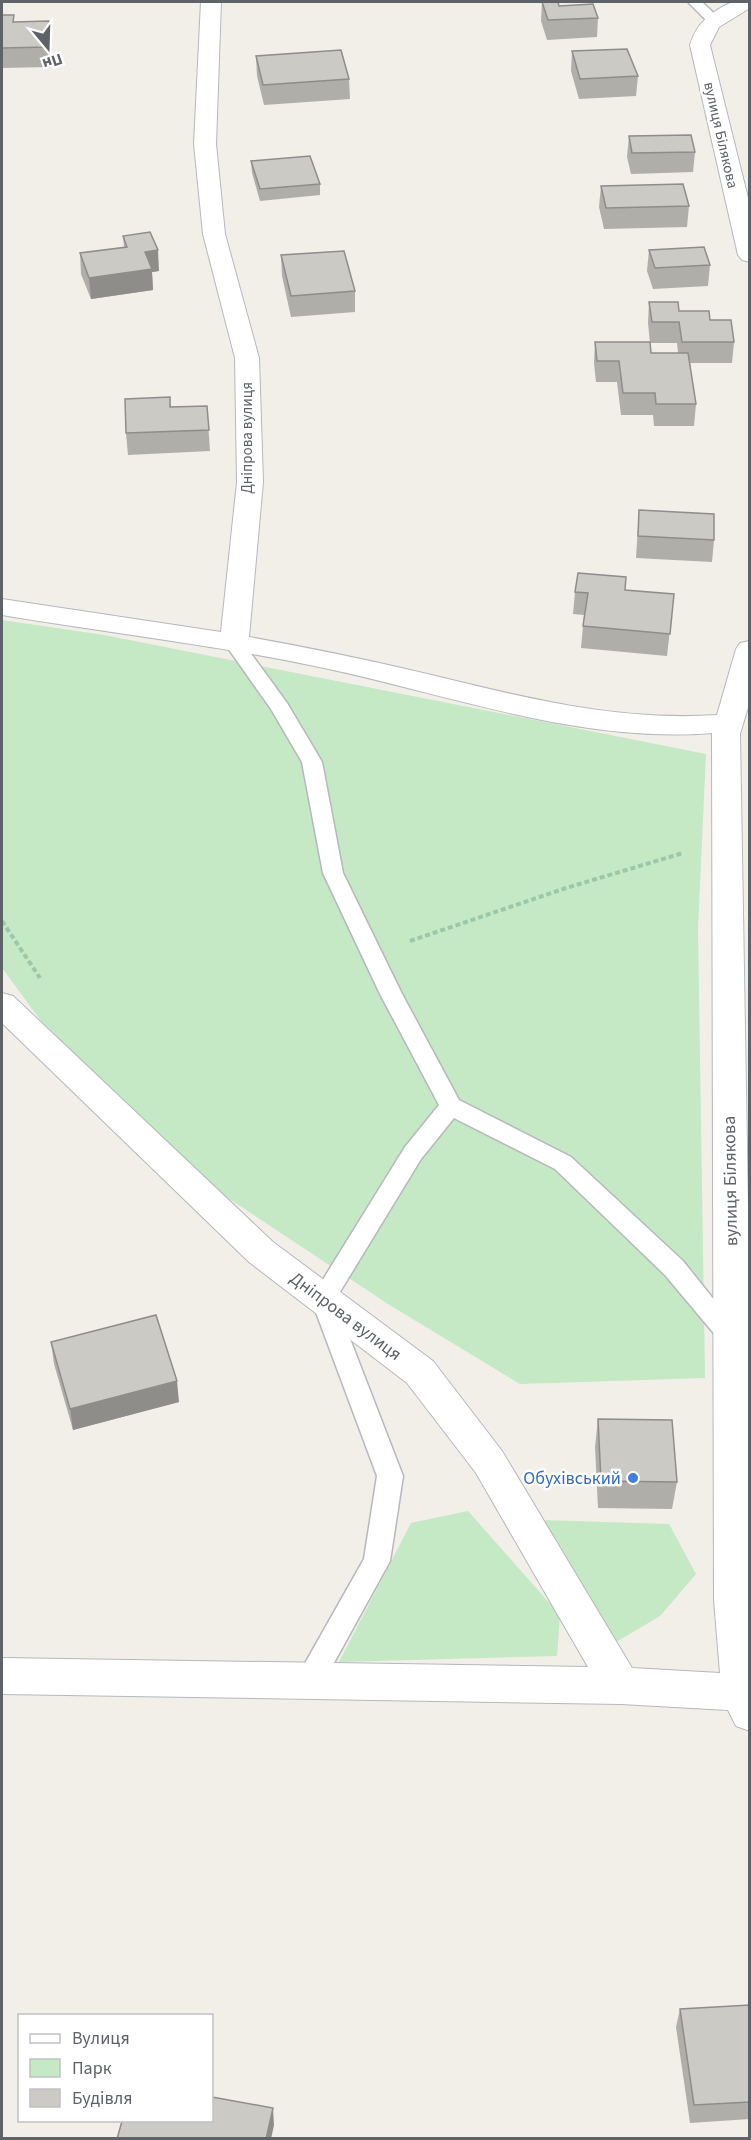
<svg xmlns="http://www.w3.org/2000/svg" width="751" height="2140" font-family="'Source Sans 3',sans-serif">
	<rect width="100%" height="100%" fill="#f1efe8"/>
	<g fill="#c5e8c5">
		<polygon points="2,620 104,635 706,754 698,929 705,1378 520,1384 388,1304 198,1178 44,1025 2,968"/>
		<polygon points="468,1511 560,1615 557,1656 339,1662 411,1523"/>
		<polygon points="541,1520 669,1524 696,1574 660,1616 611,1645"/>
	</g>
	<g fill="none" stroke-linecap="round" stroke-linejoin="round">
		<g stroke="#b5b8bc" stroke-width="3">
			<g id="lane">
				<polygon points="688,2 702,2 720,19 713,23 708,22"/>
				<polygon points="234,638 241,640 287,703 322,762 343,873 402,994 459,1100 571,1157 683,1261 743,1336 740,1343 731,1346 722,1343 665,1275 555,1169 454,1118 421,1159 335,1300 403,1476 390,1561 319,1690 309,1693 299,1690 295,1681 364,1559 377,1476 311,1299 405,1147 439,1105 380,994 323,873 302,762 271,709 225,644 227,640"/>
			</g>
		</g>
		<g stroke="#b5b8bc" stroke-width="2">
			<g id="street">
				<path d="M 201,2 L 221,2 L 216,144 L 225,234 L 259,358 L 263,482 L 249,637 C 306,647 363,659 419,672 C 517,696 616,722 717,715 L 736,649 L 740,643 L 750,641 L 750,701 L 740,734 L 750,1324 L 750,1731 L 736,1726 L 728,1710 L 621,1704 L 2,1694 L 2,1658 L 588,1667 L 476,1473 L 407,1383 L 249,1262 L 2,1023 L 2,993 L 13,996 L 273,1242 L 433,1361 L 502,1451 L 632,1668 L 720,1673 L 714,1600 L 712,733 C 581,744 451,695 324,668 C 217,645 109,633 2,615 L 2,599 L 221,632 L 237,482 L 235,358 L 203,234 L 194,144 Z"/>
				<path d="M 732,2 L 750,2 L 750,8 L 719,27 L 710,45 L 750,206 L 750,262 L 742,260 L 738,255 L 690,45 C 697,22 711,12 732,2 Z"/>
			</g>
		</g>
		<g stroke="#9cc7a9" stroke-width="4" stroke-dasharray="5 3" stroke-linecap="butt">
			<polyline points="2,921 40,978"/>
			<polyline points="410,941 566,888 683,853"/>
		</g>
		<use href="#lane" fill="#fff" fill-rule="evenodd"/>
		<use href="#street" fill="#fff" fill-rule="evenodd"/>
	</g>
	<g fill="#afaea9">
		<polygon points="542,2 559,6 598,18 597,37 547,40 541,21"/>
		<polygon points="2,15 51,41 50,67 2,68"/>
		<polygon points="572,51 638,76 636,96 579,99 571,71"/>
		<polygon points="256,56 349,79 350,99 264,105 257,76"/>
		<polygon points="629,136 695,152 693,172 631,174 627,157"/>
		<polygon points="251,161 320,184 320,195 260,201 252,173"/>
		<polygon points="601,186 689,206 687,227 604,229 599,207"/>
		<polygon points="123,236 159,271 152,272 153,290 91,299 81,274 80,253 124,247"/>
		<polygon points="649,250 710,265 708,286 653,289 647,271"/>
		<polygon points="281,255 355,291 355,312 291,317 282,276"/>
		<polygon points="649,302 710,320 734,342 732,363 690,363 696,404 694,426 654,426 653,415 621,415 617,382 596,382 594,363 595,342 651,353 678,353 677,343 650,343 648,323"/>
		<polygon points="170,397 171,407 207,406 210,451 128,455 126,433"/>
		<polygon points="639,510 714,540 712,562 636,558"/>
		<polygon points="575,592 674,594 667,656 581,648 584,615 573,614"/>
		<polygon points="51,1342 179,1402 73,1430 54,1364"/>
		<polygon points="598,1419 677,1482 672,1509 598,1508 595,1447"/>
		<polygon points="750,2005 750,2119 690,2123 676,2027 680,2009"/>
	</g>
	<g fill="#8f8d8a">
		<polygon points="49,21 51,41 50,67 48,47"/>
		<polygon points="158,250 159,271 152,272 153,290 91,299 89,278 145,252"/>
		<polygon points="177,1381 179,1402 73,1430 70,1409"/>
		<polygon points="273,2108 274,2125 271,2139 266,2139"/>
	</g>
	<g fill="#cccac5" stroke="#8f8d8a" stroke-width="1.5">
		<polygon points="542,2 558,2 559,6 593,4 598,18 548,20"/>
		<polygon points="2,15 14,15 13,22 49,21 48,47 2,48"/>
		<polygon points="627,49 638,76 580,79 572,51"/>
		<polygon points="341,50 349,79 263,85 256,56"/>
		<polygon points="691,135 695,152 632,153 629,136"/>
		<polygon points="310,156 320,184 260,189 251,161"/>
		<polygon points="683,184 689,206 606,208 601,186"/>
		<polygon points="150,232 158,250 145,252 152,269 89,278 80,253 127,247 123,236"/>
		<polygon points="704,247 710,265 655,268 649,250"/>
		<polygon points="344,251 355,291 291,296 281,255"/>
		<polygon points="649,302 678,302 679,311 709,311 710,320 731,320 734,342 682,342 679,322 652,322"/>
		<polygon points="595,342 650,342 651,353 688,353 696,404 656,404 655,393 623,393 619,361 597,361"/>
		<polygon points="170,397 170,407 207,406 209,430 126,433 125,399"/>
		<polygon points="639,510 714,514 714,540 638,536"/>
		<polygon points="578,573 626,577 625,590 674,594 670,634 583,626 588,593 575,592"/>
		<polygon points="156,1315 177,1381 70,1409 51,1342"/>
		<polygon points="598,1419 672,1420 677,1482 601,1481"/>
		<polygon points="750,2005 750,2102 694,2105 680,2009"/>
		<polygon points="212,2097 273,2108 266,2139 117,2139 122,2121 212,2121"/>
	</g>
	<circle fill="#3f7fe0" stroke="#fff" stroke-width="2" cx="633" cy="1478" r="6"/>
	<g text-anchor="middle" stroke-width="5" stroke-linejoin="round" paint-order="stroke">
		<g font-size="15" fill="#5f6368" stroke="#fff">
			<text transform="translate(721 135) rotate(77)" y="5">вулиця Білякова</text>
			<text transform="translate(247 438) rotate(-90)" y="5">Дніпрова вулиця</text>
		</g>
		<g font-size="18" fill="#5f6368" stroke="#fff">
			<text transform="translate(730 1181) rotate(-91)" y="6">вулиця Білякова</text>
			<text transform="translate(346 1316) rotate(37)" y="6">Дніпрова вулиця</text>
		</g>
		<g font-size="18" fill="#366cbe" stroke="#fff" text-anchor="end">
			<text x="621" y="1484">Обухівський</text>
		</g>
	</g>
	<rect width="751" height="2140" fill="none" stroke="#5f6368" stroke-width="6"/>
	<rect x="18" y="2014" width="195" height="108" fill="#ffffff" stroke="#bfc1c3" stroke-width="1.5"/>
	<rect x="30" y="2034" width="30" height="9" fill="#ffffff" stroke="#bfc1c3" stroke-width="1.5"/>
	<text x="72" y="2044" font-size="18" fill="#5f6368">Вулиця</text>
	<rect x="30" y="2059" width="30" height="18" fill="#c5e8c5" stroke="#bfc1c3" stroke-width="1.5"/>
	<text x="72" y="2074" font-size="18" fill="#5f6368">Парк</text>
	<rect x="30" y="2089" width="30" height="18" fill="#cccac5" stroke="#bfc1c3" stroke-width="1.5"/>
	<text x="72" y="2104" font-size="18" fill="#5f6368">Будівля</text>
	<g transform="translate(48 48) rotate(161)" stroke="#ffffff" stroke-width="4.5" paint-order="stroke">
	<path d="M0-4.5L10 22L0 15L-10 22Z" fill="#5f6368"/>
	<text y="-9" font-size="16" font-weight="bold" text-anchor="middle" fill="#5f6368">Пн</text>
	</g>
</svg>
